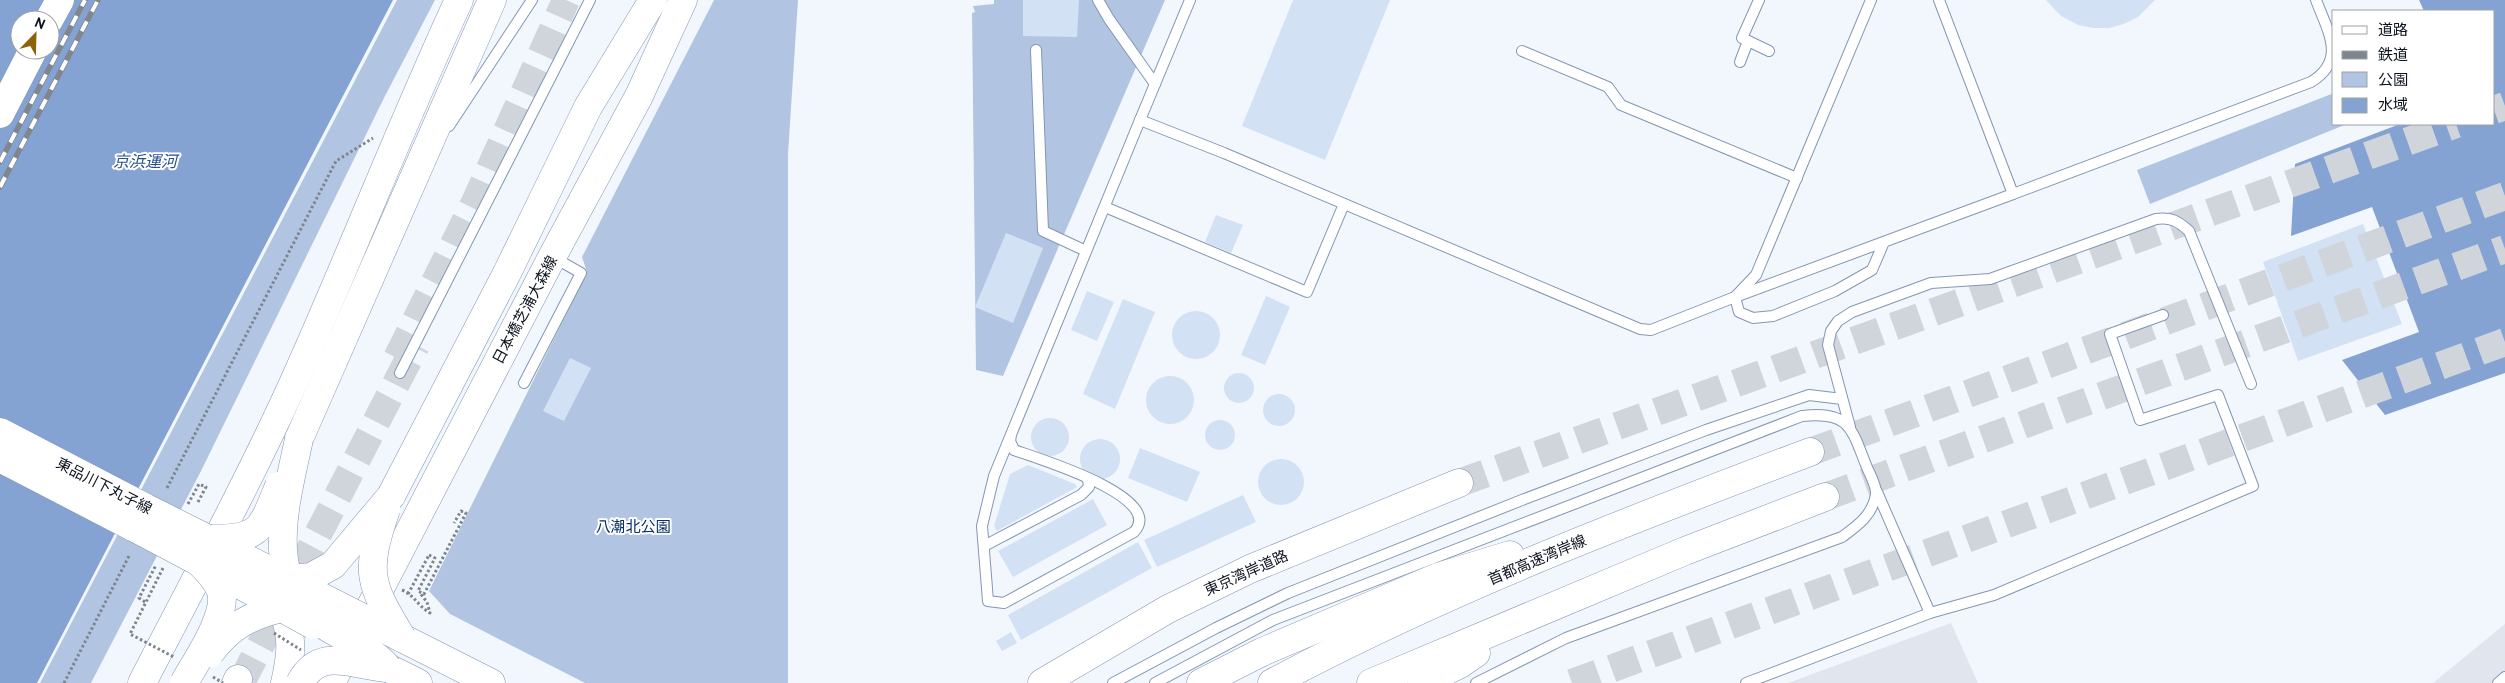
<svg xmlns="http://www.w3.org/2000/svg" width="2505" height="683" font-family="Overpass,'Noto Sans JP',sans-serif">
	<rect width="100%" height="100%" fill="#f2f7fd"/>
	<g fill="#e1e6ee">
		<polygon points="1951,623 1978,683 1788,683"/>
		<polygon points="2505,624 2505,683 2433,683"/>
	</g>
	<g fill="#b1c5e3">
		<polygon points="397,0 435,0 384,98 201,471 91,683 40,683"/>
		<polygon points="714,0 798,0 788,154 788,683 585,683 450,614 429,591 587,272 582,257"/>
		<polygon points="994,0 1165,0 1003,376 976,370 972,13 975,12 973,6 994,4"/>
		<polygon points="2334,93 2334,124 2347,124 2150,204 2137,170"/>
	</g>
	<g fill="#84a3d3" fill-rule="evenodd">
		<path d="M 0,0 L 393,0 L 37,683 L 0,683 ZM 20,20 L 50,20 L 50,50 L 20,50 Z"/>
		<polygon points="2419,0 2505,0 2505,373 2385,415 2342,360 2419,332 2372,207 2291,236 2295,164 2400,124 2494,124 2494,11 2424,11"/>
	</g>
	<g fill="#d3e1f5">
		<polygon points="1023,0 1079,0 1077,37 1023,36"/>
		<polygon points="1293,0 1390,0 1325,160 1242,126"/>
		<polygon points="2046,0 2155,0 2138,17 2124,24 2109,28 2093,28 2078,25 2061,16"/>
		<polygon points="1216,215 1243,225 1231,253 1205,242"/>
		<polygon points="2363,224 2402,324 2298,361 2263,262"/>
		<polygon points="1006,233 1043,248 1013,323 975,307"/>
		<polygon points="1087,291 1114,302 1097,341 1071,330"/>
		<polygon points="1266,296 1290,307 1265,365 1241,355"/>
		<polygon points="1123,299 1155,312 1115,409 1083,394"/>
		<circle cx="1196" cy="335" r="24"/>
		<polygon points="570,358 591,368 564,421 543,411"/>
		<circle cx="1239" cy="388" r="15"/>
		<circle cx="1170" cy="400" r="24"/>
		<circle cx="1279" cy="410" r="16"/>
		<circle cx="1050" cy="437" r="19"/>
		<circle cx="1220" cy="435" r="15"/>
		<circle cx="1100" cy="459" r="20"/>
		<polygon points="1140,448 1200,472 1187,502 1128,478"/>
		<circle cx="1281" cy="482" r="23"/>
		<polygon points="1028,465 1075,484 1077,487 997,531 994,526 1010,474"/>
		<polygon points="1243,495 1256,522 1157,567 1144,540"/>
		<polygon points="1093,499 1107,525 1013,577 998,551"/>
		<polygon points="1138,542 1152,568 1021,640 1008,615"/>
		<polygon points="1011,632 1017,643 1002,651 996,641"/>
	</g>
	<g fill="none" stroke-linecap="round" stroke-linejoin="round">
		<g stroke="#d0d5dc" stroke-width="28" stroke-dasharray="28 14" stroke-linecap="butt">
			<polyline points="2494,110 2505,106"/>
			<polyline points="397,358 476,200 566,0"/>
			<polyline points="1810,452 2505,196"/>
			<polyline points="1459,483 2456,124"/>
			<polyline points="1825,497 2505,249"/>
			<polyline points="241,683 416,345"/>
			<polyline points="1572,683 2505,342"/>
		</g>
		<g stroke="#8396b4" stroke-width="12">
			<g id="lane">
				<polyline points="1098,0 1109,19 1155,84"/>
				<polyline points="1190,0 1140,120 1224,153 1640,329 1651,330 1735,297 1756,275 1871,0"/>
				<polyline points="1759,0 1742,38 1769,51"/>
				<path d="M 1939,0 L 2013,194 L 2311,82 C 2347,60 2328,32 2316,0"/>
				<polyline points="1036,50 1043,231 1086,251"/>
				<polyline points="1522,51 1608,87 1621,105 1797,178"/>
				<polyline points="1740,62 1748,41"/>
				<polyline points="449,126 532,0"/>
				<polyline points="1105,207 1307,292 1344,204"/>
				<polyline points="1884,242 1872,270 1835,291 1773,316 1753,318 1739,312 1735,297 2013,194"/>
				<polyline points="400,373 590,0"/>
				<polyline points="524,383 581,273 553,257"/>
				<path d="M 1850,427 L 1828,345 L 1831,331 L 1838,321 L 1852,312 L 1931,283 L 1990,279 L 2156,219 C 2171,217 2178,221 2189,231 L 2251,384"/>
				<path d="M 1011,435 L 1010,441 L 1014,450 C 1036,458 1167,497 1134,532 L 1004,603 L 988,601 L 982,526 L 994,476 L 1140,120"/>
				<polyline points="984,546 1081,495 1089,487 1088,479"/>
				<polyline points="1930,613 1994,595 2253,486 2218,395 2140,420 2110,334 2163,315"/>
				<polyline points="1113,683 1216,628 1288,593 1522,500 1706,430 1809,395 1842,399"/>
				<path d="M 1155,683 L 1273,620 L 1802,416 C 1849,411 1851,427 1866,465 C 1869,473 1877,486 1876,494 C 1873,515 1857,526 1842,537 L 1566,638 L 1476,683"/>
				<polyline points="1746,683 1930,613 1877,492"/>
				<polyline points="2498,683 2505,677"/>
			</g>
		</g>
		<g stroke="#8396b4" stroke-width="29">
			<g id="secondary">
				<polyline points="0,432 146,508"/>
				<polyline points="0,458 135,528"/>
			</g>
		</g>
		<g stroke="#8396b4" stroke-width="29">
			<g id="primary">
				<polyline points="299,439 492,0"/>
				<polyline points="391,496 507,273 588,107 653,0"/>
				<polyline points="402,638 491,683"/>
				<polyline points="388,668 418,683"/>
				<path d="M 142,683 C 193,584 246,487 292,386 C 350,258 400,127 459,0"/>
				<path d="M 285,683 C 292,653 293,636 282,608 L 298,608"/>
				<polyline points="331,683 552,257 639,96 683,0"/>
			</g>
		</g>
		<g stroke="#8396b4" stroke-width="29">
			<g id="highway">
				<polyline points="49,20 60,0"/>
				<polyline points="0,114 33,50"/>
				<polyline points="236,683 238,679"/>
				<polyline points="1042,683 1168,609 1250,569 1459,483"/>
				<polyline points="1201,683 1262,652 1438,577 1510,555"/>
				<path d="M 1272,683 C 1444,591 1627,521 1810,452"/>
				<polyline points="1371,683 1685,551 1825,497"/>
				<polyline points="1422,683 1460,664 1476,653"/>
			</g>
		</g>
		<g stroke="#7e848c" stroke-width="3" stroke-dasharray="2.5 2.5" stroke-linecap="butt">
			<polyline points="167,488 336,161 373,138"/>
			<polyline points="188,504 199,484 206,487 198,502"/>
			<polyline points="429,555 435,558 418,591 424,594 466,513 461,511 454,523"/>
			<polyline points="145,602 139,598 156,565"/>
			<polyline points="64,683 130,554"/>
		</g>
		<use href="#lane" stroke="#fff" stroke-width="10"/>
		<use href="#secondary" stroke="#fff" stroke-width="28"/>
		<use href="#primary" stroke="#fff" stroke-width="28"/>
		<use href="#highway" stroke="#fff" stroke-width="28"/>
		<g stroke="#80868e" stroke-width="5.5">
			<g id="rail">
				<polyline points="0,162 85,0"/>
				<polyline points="0,187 98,0"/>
			</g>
		</g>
		<use href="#rail" stroke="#fff" stroke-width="4" stroke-dasharray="11" stroke-linecap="butt"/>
		<g stroke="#8396b4" stroke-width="29" stroke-linecap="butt">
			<g id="secondary-bridge">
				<polyline points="146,508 208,539"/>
				<polyline points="135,528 199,562"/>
			</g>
		</g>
		<g stroke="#8396b4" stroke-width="29" stroke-linecap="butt">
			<g id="primary-bridge">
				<path d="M 299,439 C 287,498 260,582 322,624 C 345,639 370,647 388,668"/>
				<path d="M 386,509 C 365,572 368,582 402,638"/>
				<polyline points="208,539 402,638"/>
				<path d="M 210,539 C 261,539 261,530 279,486"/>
				<polyline points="199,562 244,578 262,582 311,577 333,565 391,496"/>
				<polyline points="237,583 313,625"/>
				<path d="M 210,653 C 229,627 250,615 282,608"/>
				<path d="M 184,683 C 196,661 228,616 221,591 C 217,580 208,571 200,563"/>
				<path d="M 300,683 C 320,645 353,666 387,668"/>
			</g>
		</g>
		<g stroke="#7e848c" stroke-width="3" stroke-dasharray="2.5 2.5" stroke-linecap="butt">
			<polyline points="163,568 130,634 174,657"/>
			<path d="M 402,590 C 414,595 418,606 430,613 L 427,602 L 420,593"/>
			<polyline points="408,594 429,555"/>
			<polyline points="274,633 301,650"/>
			<polyline points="213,677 223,683"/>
		</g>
		<use href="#secondary-bridge" stroke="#fff" stroke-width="28"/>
		<use href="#primary-bridge" stroke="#fff" stroke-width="28"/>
	</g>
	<g text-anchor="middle" stroke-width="4" stroke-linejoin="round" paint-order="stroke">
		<g font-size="15" fill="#0d141e" stroke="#fff">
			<text transform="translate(525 310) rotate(-62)" y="5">日本橋芝浦大森線</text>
			<text transform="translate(104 486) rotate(27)" y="5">東品川下丸子線</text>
			<text transform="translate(1537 560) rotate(-23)" y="5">首都高速湾岸線</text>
			<text transform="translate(1246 573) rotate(-24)" y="5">東京湾岸道路</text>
		</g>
		<g font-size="15" fill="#072e67" stroke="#fff">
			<text x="633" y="532">八潮北公園</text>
		</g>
		<g font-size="16" font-style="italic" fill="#284f8b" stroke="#fff">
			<text x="145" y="167">京浜運河</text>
		</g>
	</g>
	<rect x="2332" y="10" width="162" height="115" fill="#ffffff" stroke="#9ea1a5"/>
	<rect x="2342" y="26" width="25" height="8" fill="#ffffff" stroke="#9ea1a5"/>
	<text x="2378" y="35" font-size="15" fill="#0d141e">道路</text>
	<rect x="2342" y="51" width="25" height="8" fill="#80868e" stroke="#9ea1a5"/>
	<text x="2378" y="60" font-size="15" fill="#0d141e">鉄道</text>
	<rect x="2342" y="72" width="25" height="15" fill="#b1c5e3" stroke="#9ea1a5"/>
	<text x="2378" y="85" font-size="15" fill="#0d141e">公園</text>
	<rect x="2342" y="98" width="25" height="15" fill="#84a3d3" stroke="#9ea1a5"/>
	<text x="2378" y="110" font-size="15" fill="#0d141e">水域</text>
	<g transform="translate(35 35) rotate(23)"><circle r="24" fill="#ffffff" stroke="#9ea1a5"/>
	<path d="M0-4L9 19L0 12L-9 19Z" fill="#8d6308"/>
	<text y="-8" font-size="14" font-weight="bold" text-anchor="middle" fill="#0d141e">N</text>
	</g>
</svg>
